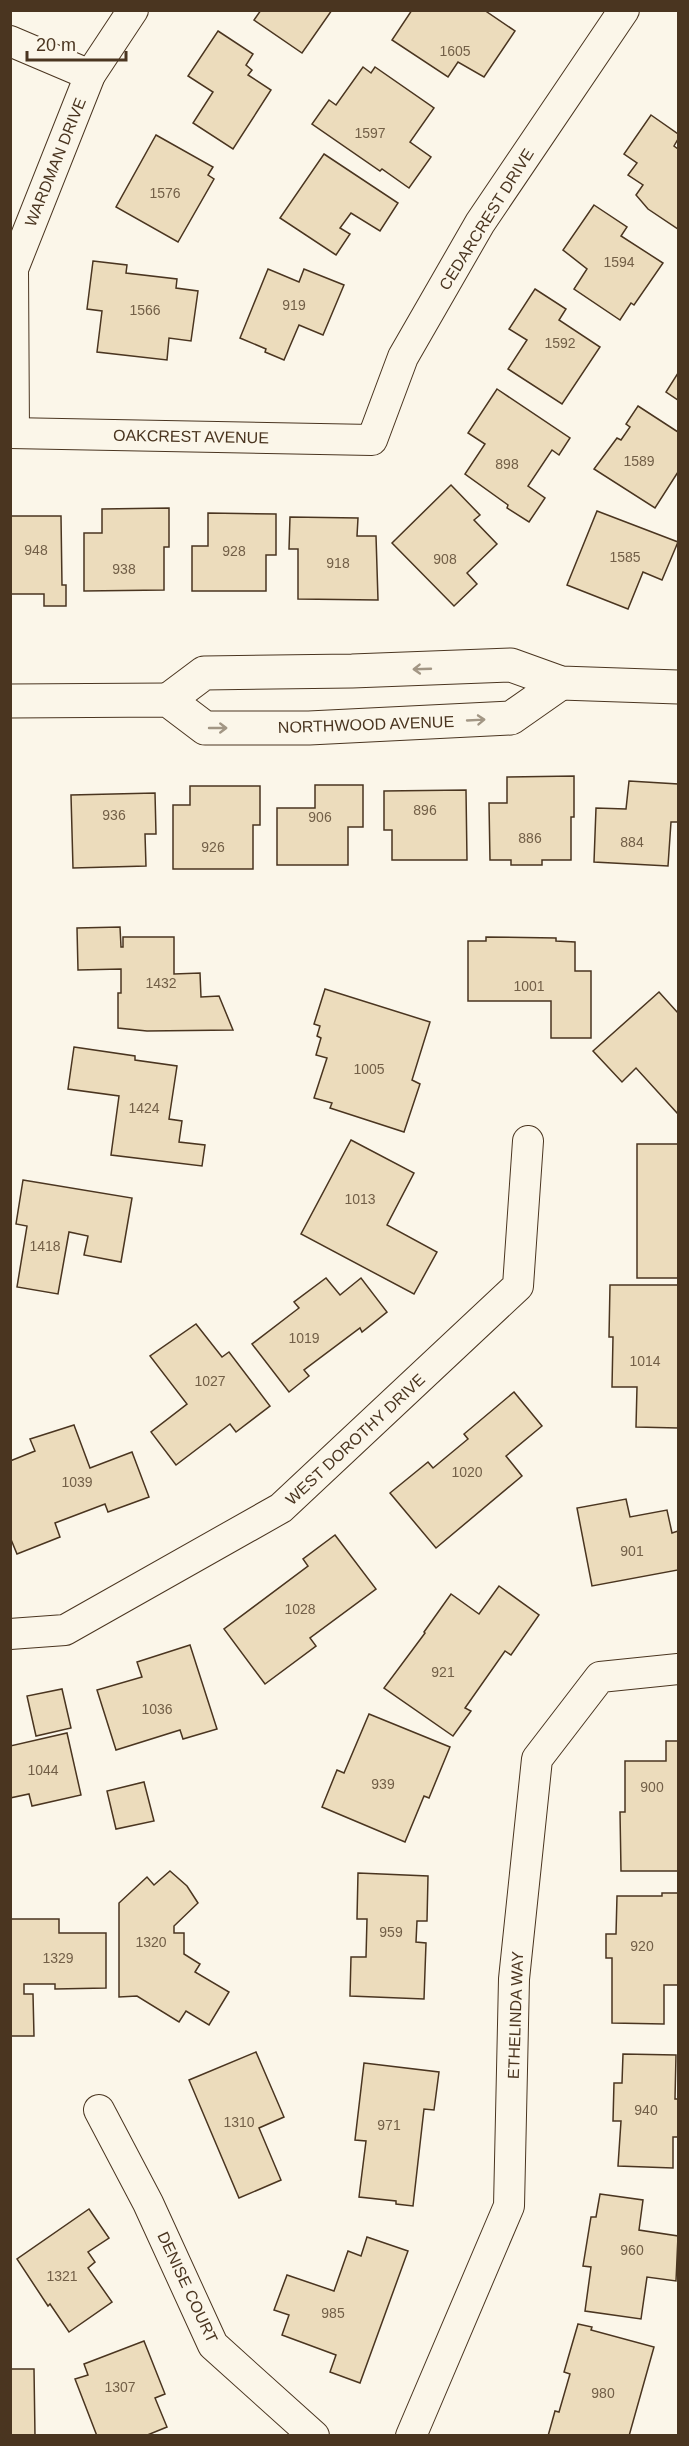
<svg xmlns="http://www.w3.org/2000/svg" width="689" height="2446" font-family="Arial,sans-serif">
	<rect width="100%" height="100%" fill="#fbf6e9"/>
	<g fill="#ecdcbc" stroke="#4a3520" stroke-width="1.5">
		<polygon points="261,10 332,10 302,53 254,20"/>
		<polygon points="412,10 484,10 515,31 484,77 458,62 448,77 392,40"/>
		<polygon points="218,31 253,54 246,65 252,70 248,75 271,90 233,149 193,123 213,92 188,76"/>
		<polygon points="363,67 371,73 375,67 434,108 410,142 431,157 409,188 382,169 380,171 312,124 329,100 336,105"/>
		<polygon points="651,115 678,134 678,139 674,146 678,149 678,229 648,209 636,195 643,185 628,175 637,163 624,154"/>
		<polygon points="156,135 213,167 208,175 214,179 178,242 116,207"/>
		<polygon points="324,154 398,203 380,231 351,213 340,228 350,234 336,255 280,218"/>
		<polygon points="594,205 627,227 621,236 663,263 634,305 631,303 620,320 574,289 587,269 563,250"/>
		<polygon points="93,261 127,265 126,273 177,279 176,288 198,291 191,341 169,338 167,360 97,352 102,311 87,309"/>
		<polygon points="268,269 299,282 304,269 344,285 323,335 299,325 284,360 265,352 266,349 240,338"/>
		<polygon points="535,289 566,309 559,320 600,347 562,404 508,369 527,340 509,329"/>
		<polygon points="678,373 678,400 666,392"/>
		<polygon points="497,389 570,438 559,455 552,450 528,486 545,498 529,522 507,508 508,505 465,474 485,444 468,433"/>
		<polygon points="638,406 678,432 678,472 655,508 594,469 617,438 621,440 630,427 626,424"/>
		<polygon points="451,485 480,515 474,520 497,544 467,573 477,584 454,606 392,543"/>
		<polygon points="169,508 169,547 164,547 164,590 84,591 84,533 102,533 102,509"/>
		<polygon points="597,511 678,542 662,580 643,572 628,609 567,585"/>
		<polygon points="208,513 276,514 276,555 266,555 266,591 192,591 192,546 208,546"/>
		<polygon points="10,516 61,516 62,585 66,585 66,606 44,606 44,594 11,594"/>
		<polygon points="290,517 358,518 357,536 376,536 378,600 298,599 298,549 289,549"/>
		<polygon points="574,776 574,817 571,817 571,860 542,860 542,865 511,865 511,860 490,860 489,803 507,803 507,777"/>
		<polygon points="629,781 678,784 678,822 671,822 668,866 594,862 596,808 626,809"/>
		<polygon points="315,785 363,785 363,827 348,827 348,865 277,865 277,808 315,808"/>
		<polygon points="190,786 260,786 260,825 253,825 253,869 173,869 173,805 190,805"/>
		<polygon points="466,790 467,860 392,860 392,830 384,830 384,791"/>
		<polygon points="155,793 156,834 145,834 146,866 73,868 71,795"/>
		<polygon points="120,927 121,947 123,947 123,937 174,937 174,974 200,973 201,997 219,996 233,1030 147,1031 118,1028 118,993 121,993 121,969 78,970 77,928"/>
		<polygon points="486,937 556,938 556,941 575,942 575,971 591,971 591,1038 551,1038 551,1001 468,1001 468,941 486,941"/>
		<polygon points="325,989 430,1022 412,1080 420,1084 404,1132 330,1108 332,1103 314,1098 327,1058 316,1055 321,1038 317,1036 320,1026 314,1024"/>
		<polygon points="659,992 678,1013 678,1114 636,1068 622,1082 593,1051"/>
		<polygon points="74,1047 135,1056 135,1060 177,1066 169,1119 182,1121 179,1142 205,1145 202,1166 111,1155 119,1096 68,1089"/>
		<polygon points="351,1140 414,1173 387,1225 437,1252 414,1294 301,1234"/>
		<rect x="637" y="1144" width="41" height="134"/>
		<polygon points="23,1180 132,1198 121,1262 84,1255 88,1236 69,1232 58,1294 17,1287 27,1226 16,1224"/>
		<polygon points="326,1278 340,1295 361,1278 387,1312 362,1332 360,1328 304,1370 309,1376 289,1392 252,1344 299,1308 294,1302"/>
		<polygon points="610,1285 678,1285 678,1428 636,1427 637,1387 612,1387 613,1337 609,1337"/>
		<polygon points="196,1324 222,1357 229,1352 270,1406 236,1432 230,1424 176,1465 151,1432 187,1404 150,1356"/>
		<polygon points="514,1392 542,1426 506,1456 522,1476 436,1548 390,1493 428,1462 433,1468 468,1439 464,1434"/>
		<polygon points="74,1425 90,1468 132,1452 149,1497 108,1512 105,1504 55,1523 60,1537 17,1554 10,1537 10,1461 35,1451 30,1439"/>
		<polygon points="626,1499 630,1517 667,1510 672,1533 678,1531 678,1570 592,1586 577,1508"/>
		<polygon points="335,1535 376,1589 310,1638 316,1646 265,1684 224,1629 308,1566 303,1559"/>
		<polygon points="499,1586 539,1615 511,1655 505,1651 465,1708 471,1711 453,1736 384,1688 425,1633 424,1632 451,1594 479,1614"/>
		<polygon points="190,1645 217,1729 183,1739 180,1730 116,1750 97,1690 142,1677 137,1662"/>
		<polygon points="62,1689 71,1728 36,1736 27,1696"/>
		<polygon points="369,1714 450,1747 429,1798 424,1796 405,1842 322,1807 337,1770 344,1773"/>
		<polygon points="67,1733 81,1795 32,1806 29,1794 10,1798 10,1746"/>
		<polygon points="666,1741 678,1741 678,1871 621,1871 620,1812 625,1812 625,1761 666,1761"/>
		<polygon points="144,1782 154,1821 116,1829 107,1791"/>
		<polygon points="170,1871 187,1886 198,1903 174,1926 174,1933 184,1933 184,1954 200,1964 195,1972 229,1992 209,2025 186,2011 179,2022 137,1996 119,1997 119,1903 147,1877 154,1885"/>
		<polygon points="358,1873 428,1876 427,1921 417,1921 416,1942 426,1943 424,1999 350,1996 351,1957 366,1957 367,1919 357,1919"/>
		<polygon points="662,1893 678,1893 678,1985 664,1985 664,2024 612,2023 612,1958 606,1958 606,1934 616,1934 617,1896 662,1896"/>
		<polygon points="10,1919 59,1919 59,1933 106,1933 106,1988 55,1989 55,1984 24,1984 24,1994 33,1994 34,2036 10,2036"/>
		<polygon points="256,2052 284,2117 259,2128 281,2180 239,2198 189,2080"/>
		<polygon points="623,2054 676,2055 675,2099 678,2099 678,2137 673,2137 673,2168 618,2166 621,2121 613,2121 614,2083 622,2083"/>
		<polygon points="364,2063 439,2072 434,2110 424,2109 413,2206 396,2204 396,2201 359,2197 366,2141 355,2140"/>
		<polygon points="600,2194 643,2200 639,2230 678,2236 676,2281 647,2277 641,2319 585,2311 591,2267 583,2266 591,2217 596,2217"/>
		<polygon points="89,2209 109,2238 88,2252 95,2262 88,2268 112,2302 69,2332 50,2304 48,2306 17,2259"/>
		<polygon points="367,2237 408,2251 360,2383 330,2372 336,2355 282,2335 289,2315 274,2310 287,2275 334,2291 348,2251 361,2256"/>
		<polygon points="578,2324 592,2327 591,2330 654,2347 629,2436 548,2436 555,2411 559,2412 570,2374 564,2372"/>
		<polygon points="144,2341 165,2394 155,2398 167,2427 145,2436 97,2436 75,2379 88,2375 84,2364"/>
		<polygon points="10,2369 34,2369 35,2436 10,2436"/>
	</g>
	<g fill="none" stroke-linecap="round" stroke-linejoin="round">
		<g stroke="#4a3520" stroke-width="32">
			<g id="minor">
				<polyline points="10,41 90,75"/>
				<polyline points="10,433 372,440 403,357 480,223 624,10"/>
				<polyline points="14,433 13,269 90,75 133,10"/>
				<polyline points="10,1634 65,1630 281,1508 518,1286 528,1141"/>
				<polyline points="99,2110 148,2203 213,2345 314,2436"/>
				<polyline points="411,2436 509,2206 514,1979 537,1759 600,1677 678,1669"/>
			</g>
		</g>
		<g stroke="#4a3520" stroke-width="35">
			<g id="tertiary">
				<polyline points="168,700 204,673 352,671 511,665 561,683 678,687"/>
				<polyline points="10,701 168,700 205,728 309,728 511,718 561,683"/>
			</g>
		</g>
		<use href="#minor" stroke="#fbf6e9" stroke-width="30"/>
		<use href="#tertiary" stroke="#fbf6e9" stroke-width="33"/>
	</g>
	<defs><path id="oneway-shaft" d="M-6 0H5M1.5-3L5.5 0L1.5 3" fill="none" stroke-width="1.6" stroke-linecap="round" stroke-linejoin="round" transform="scale(1.5)"/></defs>
	<g stroke="#a29684">
		<use href="#oneway-shaft" transform="translate(422 669) rotate(178)"/>
		<use href="#oneway-shaft" transform="translate(476 720) rotate(-3)"/>
		<use href="#oneway-shaft" transform="translate(218 728)"/>
	</g>
	<g text-anchor="middle" stroke-width="4.5" stroke-linejoin="round" paint-order="stroke">
		<g font-size="14" fill="#725f47">
			<text x="455" y="56">1605</text>
			<text x="370" y="138">1597</text>
			<text x="165" y="198">1576</text>
			<text x="619" y="267">1594</text>
			<text x="294" y="310">919</text>
			<text x="145" y="315">1566</text>
			<text x="560" y="348">1592</text>
			<text x="639" y="466">1589</text>
			<text x="507" y="469">898</text>
			<text x="36" y="555">948</text>
			<text x="234" y="556">928</text>
			<text x="625" y="562">1585</text>
			<text x="445" y="564">908</text>
			<text x="338" y="568">918</text>
			<text x="124" y="574">938</text>
			<text x="425" y="815">896</text>
			<text x="114" y="820">936</text>
			<text x="320" y="822">906</text>
			<text x="530" y="843">886</text>
			<text x="632" y="847">884</text>
			<text x="213" y="852">926</text>
			<text x="161" y="988">1432</text>
			<text x="529" y="991">1001</text>
			<text x="369" y="1074">1005</text>
			<text x="144" y="1113">1424</text>
			<text x="360" y="1204">1013</text>
			<text x="45" y="1251">1418</text>
			<text x="304" y="1343">1019</text>
			<text x="645" y="1366">1014</text>
			<text x="210" y="1386">1027</text>
			<text x="467" y="1477">1020</text>
			<text x="77" y="1487">1039</text>
			<text x="632" y="1556">901</text>
			<text x="300" y="1614">1028</text>
			<text x="443" y="1677">921</text>
			<text x="157" y="1714">1036</text>
			<text x="43" y="1775">1044</text>
			<text x="383" y="1789">939</text>
			<text x="652" y="1792">900</text>
			<text x="391" y="1937">959</text>
			<text x="151" y="1947">1320</text>
			<text x="642" y="1951">920</text>
			<text x="58" y="1963">1329</text>
			<text x="646" y="2115">940</text>
			<text x="239" y="2127">1310</text>
			<text x="389" y="2130">971</text>
			<text x="632" y="2255">960</text>
			<text x="62" y="2281">1321</text>
			<text x="333" y="2318">985</text>
			<text x="120" y="2392">1307</text>
			<text x="603" y="2398">980</text>
		</g>
		<g font-size="16" fill="#4a3520" stroke="#fbf6e9">
			<text transform="translate(55 162) rotate(-68)" y="6">WARDMAN DRIVE</text>
			<text transform="translate(486 219) rotate(-58)" y="6">CEDARCREST DRIVE</text>
			<text transform="translate(191 436) rotate(1)" y="6">OAKCREST AVENUE</text>
			<text transform="translate(366 724) rotate(-2)" y="6">NORTHWOOD AVENUE</text>
			<text transform="translate(355 1439) rotate(-43)" y="6">WEST DOROTHY DRIVE</text>
			<text transform="translate(515 2015) rotate(-88)" y="6">ETHELINDA WAY</text>
			<text transform="translate(188 2287) rotate(65)" y="6">DENISE COURT</text>
		</g>
	</g>
	<rect width="689" height="2446" fill="none" stroke="#4a3520" stroke-width="24"/>
	<path d="M27 51v9h99v-9" fill="none" stroke="#4a3520" stroke-width="3"/>
	<text x="36" y="51" font-size="18" fill="#4a3520" stroke="#fbf6e9" stroke-width="4.5" paint-order="stroke">20 m</text>
</svg>
